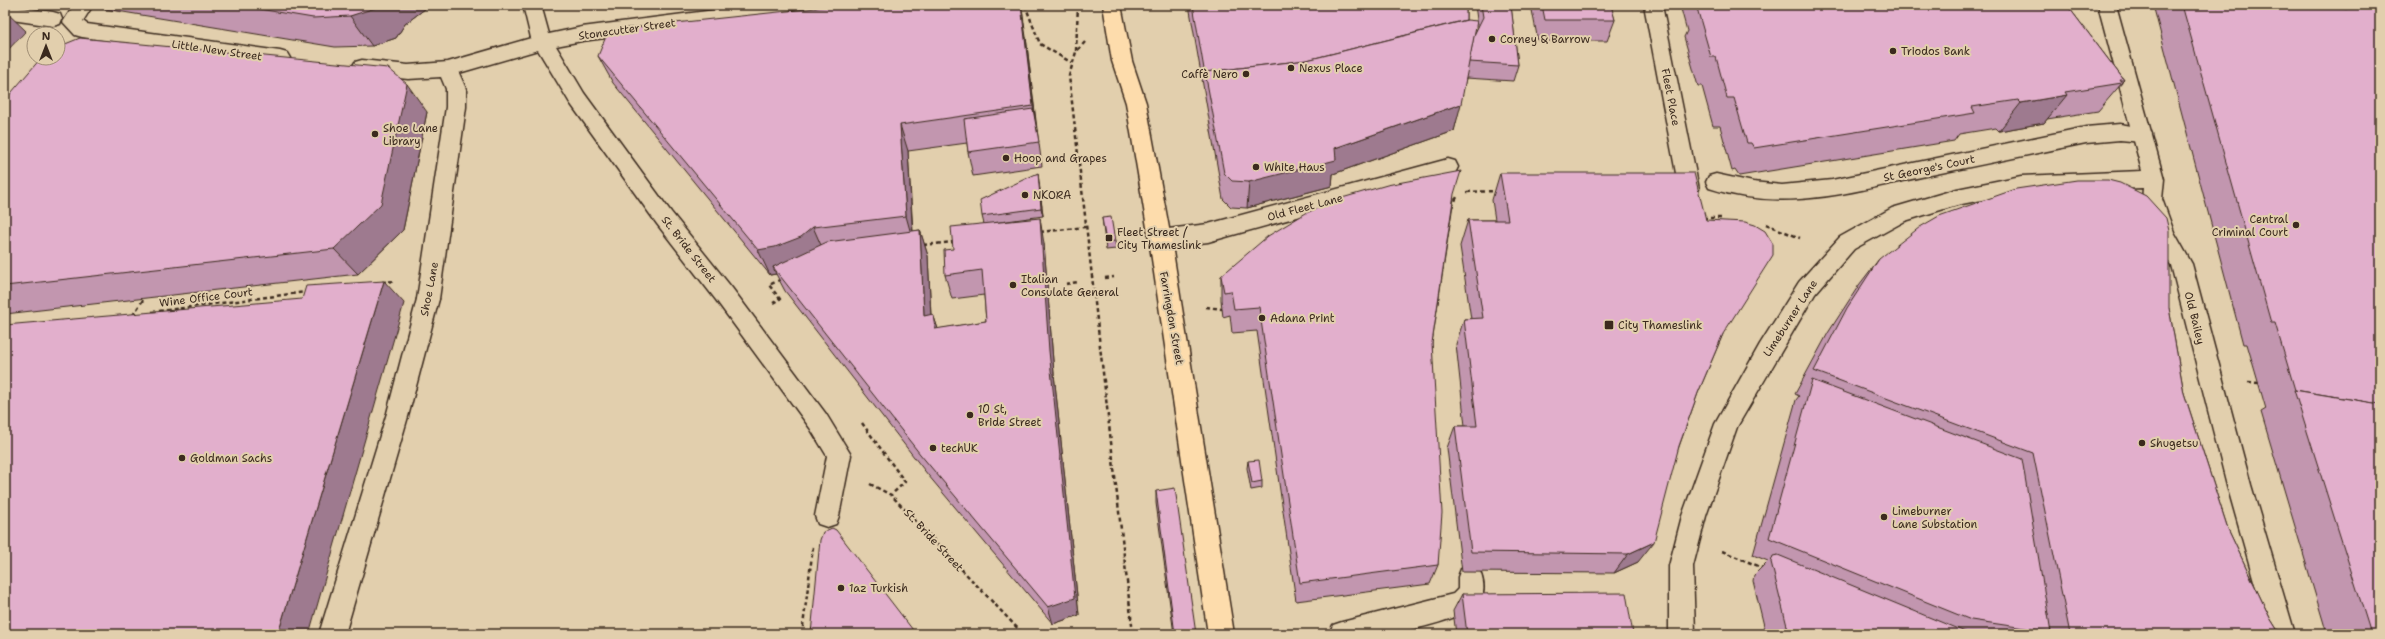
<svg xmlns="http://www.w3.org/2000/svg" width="2385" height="639" font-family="'Shantell Sans',sans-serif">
	<rect width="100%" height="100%" fill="#e2cfad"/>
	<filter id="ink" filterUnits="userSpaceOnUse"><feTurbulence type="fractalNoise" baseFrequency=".025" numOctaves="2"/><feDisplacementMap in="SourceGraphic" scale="8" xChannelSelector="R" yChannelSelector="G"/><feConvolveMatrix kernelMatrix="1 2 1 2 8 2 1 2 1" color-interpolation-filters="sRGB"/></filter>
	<g filter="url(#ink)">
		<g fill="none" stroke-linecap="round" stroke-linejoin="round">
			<g stroke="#3b2a1e" stroke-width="3">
				<g id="service">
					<path d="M 2120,124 L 2149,129 L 2152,134 L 2149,139 L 2142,142 L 2120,140 L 2086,143 C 2033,154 1979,165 1926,176 C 1850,192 1785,213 1709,188 L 1706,182 L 1709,176 L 1716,174 L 1753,182 L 1782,185 L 1832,180 L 2086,127 Z"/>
					<polygon points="428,290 436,293 439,299 409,413 345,634 319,634 387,413 417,299 420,293"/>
				</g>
			</g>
			<g stroke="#3b2a1e" stroke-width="3">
				<g id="pedestrian">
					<polygon points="5,5 53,12 60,14 62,19 60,24 53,26 5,19"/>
					<polygon points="1644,5 1662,5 1699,189 1696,195 1689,197 1682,195 1679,189"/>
				</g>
			</g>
			<g stroke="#3b2a1e" stroke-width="3">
				<g id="minor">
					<polygon points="74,5 93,5 83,21 87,24 280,51 287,53 290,58 287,63 280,65 82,37 75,35 63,22"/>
					<polygon points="523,5 541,5 549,34 582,27 754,5 816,5 814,10 807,12 582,41 556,46 584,93 671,212 732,288 826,414 851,455 839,516 836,524 827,527 818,524 815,516 827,456 810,428 716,300 657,224 570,103 538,50 459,73 466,89 466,107 439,299 436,305 428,308 420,305 417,299 446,107 446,89 441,77 408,79 362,74 355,72 352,67 355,62 362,60 408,65 448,62 531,38"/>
					<path d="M 2098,5 L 2116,5 L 2164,179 L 2162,199 L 2174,232 L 2192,264 L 2251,485 L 2295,634 L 2269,634 L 2227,485 L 2171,265 C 2158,242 2140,215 2143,188 L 2021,192 L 1957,205 L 1905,221 L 1854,249 L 1815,294 L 1737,427 L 1706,516 L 1693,566 L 1695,634 L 1669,634 L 1669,566 L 1682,516 L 1715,424 L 1760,344 L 1799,282 L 1840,237 L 1892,208 L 1957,189 L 2021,176 L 2142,171 Z"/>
					<polygon points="1448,159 1455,161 1458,167 1455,173 1208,242 1160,248 1153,245 1149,239 1153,233 1160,230 1208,224"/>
					<path d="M 1470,565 L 1479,569 C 1483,578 1486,591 1480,601 C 1472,617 1409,631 1390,634 C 1371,637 1349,634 1329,634 L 1333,625 L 1342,622 L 1453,594 L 1458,589 L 1458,577 L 1461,569 Z"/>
				</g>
			</g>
			<g stroke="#3b2a1e" stroke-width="3">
				<polygon id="primary" points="1103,5 1121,5 1132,61 1146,103 1171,239 1234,634 1208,634 1149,239 1126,103 1112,61"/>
			</g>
			<g stroke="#3b2a1e" stroke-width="2.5" stroke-dasharray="4 3" stroke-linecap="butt">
				<polyline points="1025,5 1040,44 1072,63"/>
				<polyline points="1085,42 1076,52 1069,76 1133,634"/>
				<polyline points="1076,51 1078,5"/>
				<polyline points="1467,192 1496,191"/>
				<polyline points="1452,207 1457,197"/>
				<polyline points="1703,218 1724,218"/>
				<polyline points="1766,224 1800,238"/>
				<polyline points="1040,232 1085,227"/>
				<polyline points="923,245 954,242"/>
				<polyline points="1105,278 1114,277"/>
				<polyline points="382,282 395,281"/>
				<polyline points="1066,284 1078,282"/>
				<polyline points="773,303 780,299 769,285 782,279"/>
				<polyline points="1206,307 1222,309"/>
				<polyline points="152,312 306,292"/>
				<polyline points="133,315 145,297"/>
				<polyline points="2248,382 2259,383"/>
				<polyline points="862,423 905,482 891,495"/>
				<polyline points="870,484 891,495 1023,634"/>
				<polyline points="1722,551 1763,568"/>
				<polyline points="802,634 813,547"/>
			</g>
			<use href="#service" fill="#e2cfad" fill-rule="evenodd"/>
			<use href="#pedestrian" fill="#e2cfad" fill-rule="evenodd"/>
			<use href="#minor" fill="#e2cfad" fill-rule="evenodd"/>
			<use href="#primary" fill="#fddcac" fill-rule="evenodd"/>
		</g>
		<g fill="#c296af" stroke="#3b2a1e">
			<polygon points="102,5 430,5 405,24 396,38 372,46 335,47 105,9"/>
			<polygon points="1189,5 1466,5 1466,20 1474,35 1478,27 1475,5 1633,5 1632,7 1611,7 1615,20 1607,41 1538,41 1531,5 1511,6 1518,65 1513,81 1466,78 1454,131 1333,174 1332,186 1247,208 1231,207 1223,199"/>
			<polygon points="1680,5 2067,5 2124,80 2122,82 2122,83 2098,111 2047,119 2044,123 1999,131 1996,128 1959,134 1954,141 1739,176 1735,170 1732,171 1720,126 1713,126 1702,86 1698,86 1684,37 1687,31"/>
			<polygon points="2153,5 2380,5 2380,634 2327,634 2261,412 2266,409 2247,344 2243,344"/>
			<polygon points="1026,37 1037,129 1042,166 973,176 968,152 967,143 908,151 913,231 920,230 928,256 931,315 933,314 938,329 986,321 984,295 952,299 945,275 953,249 984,224 982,216 1039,182 1043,216 993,223 1044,244 1054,374 1079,615 1053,624 928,475 785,291 776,274 770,275 613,83 598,56"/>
			<polygon points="5,100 427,112 403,230 358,274 5,314"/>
			<polygon points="1500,173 1723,334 1698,393 1638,562 1614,573 1462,572 1447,448 1455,426 1465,426 1456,344 1464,319 1471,319 1460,246 1468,220 1495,220 1492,200"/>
			<polygon points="1454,198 1432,343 1438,565 1430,584 1296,601 1257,331 1232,333 1230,315 1223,317 1221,300 1221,276"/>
			<polygon points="1102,218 1115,241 1116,249 1106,250"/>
			<polygon points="1879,259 2169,308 2184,393 2228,529 2270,618 2280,634 1766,634 1753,581 1754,575 1768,561 1753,555 1796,400 1799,396 1795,394 1828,333 1859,285"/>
			<polygon points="1248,461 1262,481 1262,488 1251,490 1247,468"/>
			<polygon points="1156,491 1196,634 1174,634 1156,503"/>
			<polygon points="1462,594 1633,634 1456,634 1453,611"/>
		</g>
		<g fill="#9e7a8f" stroke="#3b2a1e">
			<polygon points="377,5 430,5 405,24 396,38 372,46 350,16"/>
			<polygon points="1022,9 1026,37 1037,133 1033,106"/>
			<polygon points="5,11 26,31 5,53"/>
			<polygon points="407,84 427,112 403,230 358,274 334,249"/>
			<polygon points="2067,95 2044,123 1999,131 2021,103"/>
			<polygon points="1461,104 1454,131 1333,174 1332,186 1247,208 1249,182 1335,148"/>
			<polygon points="900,125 908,151 913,241 906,216"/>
			<polygon points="1038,173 1039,182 1043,216 1041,208"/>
			<polygon points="1040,218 1044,244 1054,374 1079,615 1053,624 1048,607"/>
			<polygon points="813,227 824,252 773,267 776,274 770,275 758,250"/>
			<polygon points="920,230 928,256 932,339 924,316"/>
			<polygon points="384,281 404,303 309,634 278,634"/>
			<polygon points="933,314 941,338 935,329"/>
			<polygon points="1654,542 1638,562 1614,573 1628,554"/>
		</g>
		<g fill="#e2afcc" stroke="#3b2a1e">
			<polygon points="235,5 377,5 375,8 350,16 313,18"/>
			<polygon points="844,5 1021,5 1033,106 900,125 906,216 813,227 801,237 775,247 758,250 598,56 607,34 619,29"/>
			<polygon points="1193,5 1466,5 1466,20 1307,60 1205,72 1205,75"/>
			<polygon points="1481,5 1511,5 1518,65 1469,62 1474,35 1483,17"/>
			<polygon points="1542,5 1611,5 1615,20 1545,20"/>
			<polygon points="1701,5 2067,5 2124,80 2120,80 2122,83 2065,92 2067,95 2021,103 2018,100 1972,107 1975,113 1754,148 1751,143 1747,143 1734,98 1727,98 1716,57 1711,57 1697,8 1701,7"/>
			<polygon points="2182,5 2315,5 2347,9 2345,5 2380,5 2380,404 2295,390 2275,323 2271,323"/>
			<polygon points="1467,20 1477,21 1461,104 1335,148 1336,160 1249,182 1232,181 1224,173 1205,72 1307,60"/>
			<polygon points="80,38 388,68 407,84 381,204 334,249 5,286 5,100 41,58 58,58 58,47"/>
			<polygon points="1033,109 1039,142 968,152 964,119"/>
			<polygon points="1461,171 1454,194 1432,343 1442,513 1438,565 1300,583 1259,307 1234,309 1231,291 1224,292 1221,276 1268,236 1306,213 1342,198 1387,185"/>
			<polygon points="1038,173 1041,208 982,216 980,200"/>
			<polygon points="1500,173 1694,173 1706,220 1745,222 1755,225 1765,231 1773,244 1773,255 1723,334 1698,393 1679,446 1654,542 1628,554 1471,552 1455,426 1477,426 1464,319 1483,318 1468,220 1508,220"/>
			<polygon points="2077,180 2108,180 2120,183 2146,196 2166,218 2169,231 2169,308 2184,393 2228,529 2270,618 2280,634 2070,634 2033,453 1814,371 1847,308 1879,259 1920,227 1939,216 2016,189"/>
			<polygon points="1111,217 1115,241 1106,242 1102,218"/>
			<polygon points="1040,218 1049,351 1075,598 1048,607 920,454 773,267 827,242 920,230 924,316 933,314 935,329 986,321 982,270 945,275 944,250 953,249 951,227"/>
			<polygon points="384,281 278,634 5,634 5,325 302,299 306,286"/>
			<polygon points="1812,380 2022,459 2051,632 1971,620 1769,538"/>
			<polygon points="2294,390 2380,404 2380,634 2371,634"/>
			<polygon points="1259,460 1262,481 1252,483 1248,461"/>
			<polygon points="1175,488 1196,634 1175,634 1156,491"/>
			<polygon points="832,528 836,530 916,634 811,634 820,540 823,532"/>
			<polygon points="1778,555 1970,634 1789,634 1771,562 1773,556"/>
			<polygon points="1626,593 1633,634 1467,634 1462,594"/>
			<polygon points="1434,631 1434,634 1416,634"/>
		</g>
	</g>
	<g fill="#3b2a1e" stroke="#e2cfad" stroke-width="1.5">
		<circle cx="1492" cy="39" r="4"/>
		<circle cx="1893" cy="51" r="4"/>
		<circle cx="1291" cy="68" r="4"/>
		<circle cx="1246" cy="74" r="4"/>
		<circle cx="375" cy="134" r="4"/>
		<circle cx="1006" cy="158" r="4"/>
		<circle cx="1256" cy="167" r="4"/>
		<circle cx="1025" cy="195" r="4"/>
		<circle cx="2296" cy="225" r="4"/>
		<rect x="1105" y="234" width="8" height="8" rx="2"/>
		<circle cx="1013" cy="285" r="4"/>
		<circle cx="1262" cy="318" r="4"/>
		<rect x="1604" y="320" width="10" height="10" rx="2"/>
		<circle cx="970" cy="415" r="4"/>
		<circle cx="2142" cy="443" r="4"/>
		<circle cx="933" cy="448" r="4"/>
		<circle cx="182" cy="458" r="4"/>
		<circle cx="1884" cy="517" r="4"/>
		<circle cx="841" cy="588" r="4"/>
	</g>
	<g text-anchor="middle" stroke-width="4" stroke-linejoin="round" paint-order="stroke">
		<g font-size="11" fill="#3b2a1e" stroke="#e2cfad">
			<text transform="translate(627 29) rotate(-8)" y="4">Stonecutter Street</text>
			<text transform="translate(217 50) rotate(8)" y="4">Little New Street</text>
			<text transform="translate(1671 97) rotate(79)" y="4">Fleet Place</text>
			<text transform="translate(1929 168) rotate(-12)" y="4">St George's Court</text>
			<text transform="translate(1305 207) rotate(-15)" y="4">Old Fleet Lane</text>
			<text transform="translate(689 249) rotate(52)" y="4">St. Bride Street</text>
			<text transform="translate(429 289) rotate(-79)" y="4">Shoe Lane</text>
			<text transform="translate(206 297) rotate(-7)" y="4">Wine Office Court</text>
			<text transform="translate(1172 318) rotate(80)" y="4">Farringdon Street</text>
			<text transform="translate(1790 318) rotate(-57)" y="4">Limeburner Lane</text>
			<text transform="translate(2195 318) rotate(76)" y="4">Old Bailey</text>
			<text transform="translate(934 540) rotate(47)" y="4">St. Bride Street</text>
		</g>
		<g font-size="11" fill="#3b2a1e" stroke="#e2cfad" text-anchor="start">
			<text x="1500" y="43">Corney &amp; Barrow</text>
			<text x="1901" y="55">Triodos Bank</text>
			<text x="1299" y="72">Nexus Place</text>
			<text x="1238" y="78" text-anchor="end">Caffè Nero</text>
			<text x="383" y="132">Shoe Lane<tspan x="383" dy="13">Library</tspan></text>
			<text x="1014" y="162">Hoop and Grapes</text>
			<text x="1264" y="171">White Haus</text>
			<text x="1033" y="199">NKORA</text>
			<text x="2288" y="223" text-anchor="end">Central<tspan x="2288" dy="13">Criminal Court</tspan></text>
			<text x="1117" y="236">Fleet Street /<tspan x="1117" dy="13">City Thameslink</tspan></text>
			<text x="1021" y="283">Italian<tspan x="1021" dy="13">Consulate General</tspan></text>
			<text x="1270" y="322">Adana Print</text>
			<text x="1618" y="329">City Thameslink</text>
			<text x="978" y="413">10 St,<tspan x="978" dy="13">Bride Street</tspan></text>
			<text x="2150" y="447">Shugetsu</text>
			<text x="941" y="452">techUK</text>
			<text x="190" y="462">Goldman Sachs</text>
			<text x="1892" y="515">Limeburner<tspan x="1892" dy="13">Lane Substation</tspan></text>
			<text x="849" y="592">1az Turkish</text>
		</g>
	</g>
	<rect width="2385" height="639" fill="none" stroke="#e2cfad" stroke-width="20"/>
	<rect x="10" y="10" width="2365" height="619" fill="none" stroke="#3b2a1e" stroke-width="1.5" filter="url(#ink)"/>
	<g transform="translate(46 46)"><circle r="19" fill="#e2cfad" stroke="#9f8d74"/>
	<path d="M0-3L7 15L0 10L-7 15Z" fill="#3b2a1e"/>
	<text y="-6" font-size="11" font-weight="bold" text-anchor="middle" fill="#3b2a1e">N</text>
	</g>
</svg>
